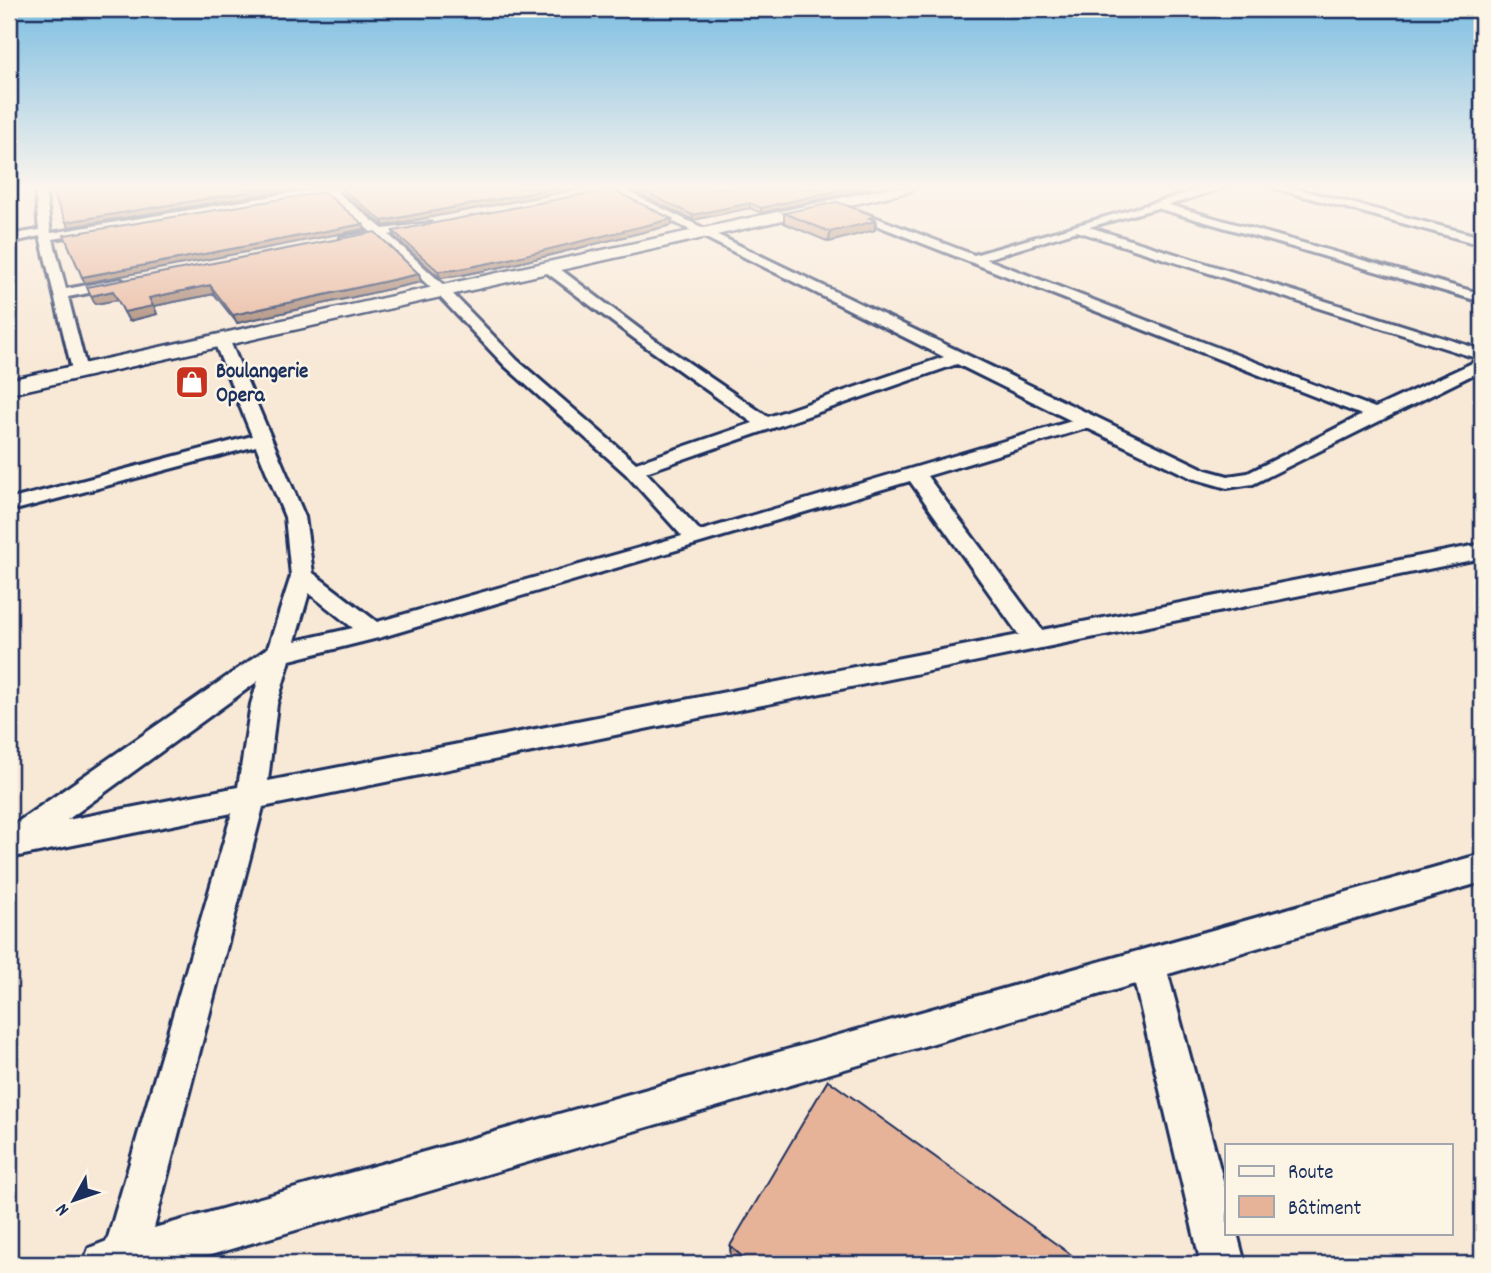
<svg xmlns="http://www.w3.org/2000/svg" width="1491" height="1273" font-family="Dekko,sans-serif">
	<rect width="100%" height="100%" fill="#f8e8d6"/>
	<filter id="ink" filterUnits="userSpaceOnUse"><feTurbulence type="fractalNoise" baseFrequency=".0143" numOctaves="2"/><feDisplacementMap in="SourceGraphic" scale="14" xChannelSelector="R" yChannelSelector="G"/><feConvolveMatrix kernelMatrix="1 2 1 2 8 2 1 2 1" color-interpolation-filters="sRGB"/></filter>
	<g filter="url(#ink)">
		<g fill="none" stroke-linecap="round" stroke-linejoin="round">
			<g stroke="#1b2f5e" stroke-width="6">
				<g id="street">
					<path d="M 35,188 L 45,188 L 51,233 L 321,188 L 347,188 L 337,192 L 383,229 L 430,223 L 430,227 L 389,235 L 448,289 L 517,360 L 636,463 L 753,423 L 635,339 L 546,272 L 546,266 L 556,266 L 645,333 L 768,417 L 944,357 L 606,188 L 620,188 L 1206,470 L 1228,476 L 1248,473 L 1362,415 L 840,211 L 840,207 L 848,207 L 974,255 L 1205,188 L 1223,188 L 1169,205 L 1482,294 L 1482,302 L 1157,208 L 1089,227 L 1482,350 L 1482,370 L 1253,484 L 1227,488 L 1192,478 L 1087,428 L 927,476 L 1042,630 L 1482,544 L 1482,558 L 263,807 L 154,1228 L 1482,854 L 1482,882 L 1168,974 L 1227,1195 L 1227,1233 L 1237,1233 L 1245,1264 L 1201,1264 L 1135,984 L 180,1264 L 83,1264 L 89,1248 L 107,1241 L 232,813 L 9,858 L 9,828 L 268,648 L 291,576 L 285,517 L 256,446 L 19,509 L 12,507 L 9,503 L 12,499 L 252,436 L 213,339 L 221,334 L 229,339 L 305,517 L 313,573 L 377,622 L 682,536 L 626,474 L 505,366 L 438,295 L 378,237 L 341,243 L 341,237 L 371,232 L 326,194 L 53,239 L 66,289 L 120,279 L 127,283 L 120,287 L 68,297 L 87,371 L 85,374 L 73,374 L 40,236 L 9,243 L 9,235 L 39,230 ZM 1077,231 L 1476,358 L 1481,359 L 1375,408 L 986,259 ZM 957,364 L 1072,421 L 700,531 L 646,472 ZM 910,481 L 1019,635 L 268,781 L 277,704 L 290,660 L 382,637 ZM 309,593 L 353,628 L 295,641 ZM 258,681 L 251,704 L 238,787 L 67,820 Z"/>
					<polygon points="1274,188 1293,188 1482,237 1482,245"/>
				</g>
			</g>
			<g stroke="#1b2f5e" stroke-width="5">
				<polygon id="secondary" points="886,188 915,188 908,192 9,394 9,380"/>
			</g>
			<use href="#street" fill="#fcf5e5" fill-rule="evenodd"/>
			<use href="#secondary" fill="#fcf5e5" fill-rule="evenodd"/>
		</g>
		<g fill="#c69a84" stroke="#1b2f5e" stroke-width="2">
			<polygon points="341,188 584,188 384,226 342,193"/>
			<polygon points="627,188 871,188 761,213 750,208 693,220"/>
			<polygon points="784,213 875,220 876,221 875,230 829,242 784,223"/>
			<polygon points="672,225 506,266 457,276 440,278 395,237 393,231"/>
			<polygon points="419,274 421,282 237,323 214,294 154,306 157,314 129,321 118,300 95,304 87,287"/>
			<polygon points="730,1246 1084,1264 735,1264 731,1261"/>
		</g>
		<g fill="#a17d6b" stroke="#1b2f5e" stroke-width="2">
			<polygon points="271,188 303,188 69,227 66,222"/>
			<polygon points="557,188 584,188 384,226 382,221"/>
			<polygon points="849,188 871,188 761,213 761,208"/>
			<polygon points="750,203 750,208 693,220 692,215"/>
			<polygon points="875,216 875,230 829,242 830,232"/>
			<polygon points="672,219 672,225 506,266 457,276 440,278 438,271"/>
			<polygon points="363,224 365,229 85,283 82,277"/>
			<polygon points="419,274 421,282 237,323 233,315"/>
			<polygon points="210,285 214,294 154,306 157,314 129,321 124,312 149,298"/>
			<polygon points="113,291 118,300 95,304 91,296"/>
		</g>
		<g fill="#e6b399" stroke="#1b2f5e" stroke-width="2">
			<polygon points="68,188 271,188 66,222 52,192"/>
			<polygon points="341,188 557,188 382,221"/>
			<polygon points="637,188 849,188 761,208 750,203 692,215"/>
			<polygon points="611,189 672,219 505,260 455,270 438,271 393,231"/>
			<polygon points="324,192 363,224 82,277 64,235"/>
			<polygon points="837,202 875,216 869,218 876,221 830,232 784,213"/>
			<polygon points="375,232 419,274 233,315 210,285 149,298 153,306 124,312 113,291 91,296 87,287"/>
			<polygon points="828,1080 1084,1264 751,1264 730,1246"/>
		</g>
	</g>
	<linearGradient id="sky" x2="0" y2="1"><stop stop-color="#7dbee2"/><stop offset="0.51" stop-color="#fcf5ed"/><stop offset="1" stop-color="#fcf5ed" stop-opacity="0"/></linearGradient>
	<rect width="1491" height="367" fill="url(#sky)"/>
	<defs>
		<g id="shop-square" transform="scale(1.75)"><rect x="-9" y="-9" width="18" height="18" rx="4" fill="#c8321e" stroke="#fcf5e5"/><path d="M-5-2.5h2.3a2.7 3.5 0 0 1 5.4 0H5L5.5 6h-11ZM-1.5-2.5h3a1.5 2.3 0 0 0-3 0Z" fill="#fff"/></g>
	</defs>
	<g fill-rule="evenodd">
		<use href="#shop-square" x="192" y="382"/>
	</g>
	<g text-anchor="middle" stroke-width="5" stroke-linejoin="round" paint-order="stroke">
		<g font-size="21" font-weight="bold" fill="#1b2f5e" stroke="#fcf5e5" text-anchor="start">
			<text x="216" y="377">Boulangerie<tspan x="216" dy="24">Opera</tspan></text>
		</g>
	</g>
	<rect width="1491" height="1273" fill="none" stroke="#fcf5e5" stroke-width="35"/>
	<rect x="18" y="18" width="1456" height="1238" fill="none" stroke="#1b2f5e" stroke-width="2.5" filter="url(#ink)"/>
	<rect x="1225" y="1144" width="228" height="91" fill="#fcf5e5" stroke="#a2a6af" stroke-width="2"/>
	<rect x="1239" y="1166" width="35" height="10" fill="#fcf5e5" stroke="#a2a6af" stroke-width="2"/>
	<text x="1288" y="1178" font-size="21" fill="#1b2f5e">Route</text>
	<rect x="1239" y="1196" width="35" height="21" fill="#e6b399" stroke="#a2a6af" stroke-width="2"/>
	<text x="1288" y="1214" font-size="21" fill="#1b2f5e">Bâtiment</text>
	<g transform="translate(74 1200) rotate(230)" stroke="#fcf5e5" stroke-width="5" paint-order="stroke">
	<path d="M0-5L12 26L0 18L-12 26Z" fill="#1b2f5e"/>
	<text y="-10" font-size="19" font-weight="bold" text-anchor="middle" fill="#1b2f5e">N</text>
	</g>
</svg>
